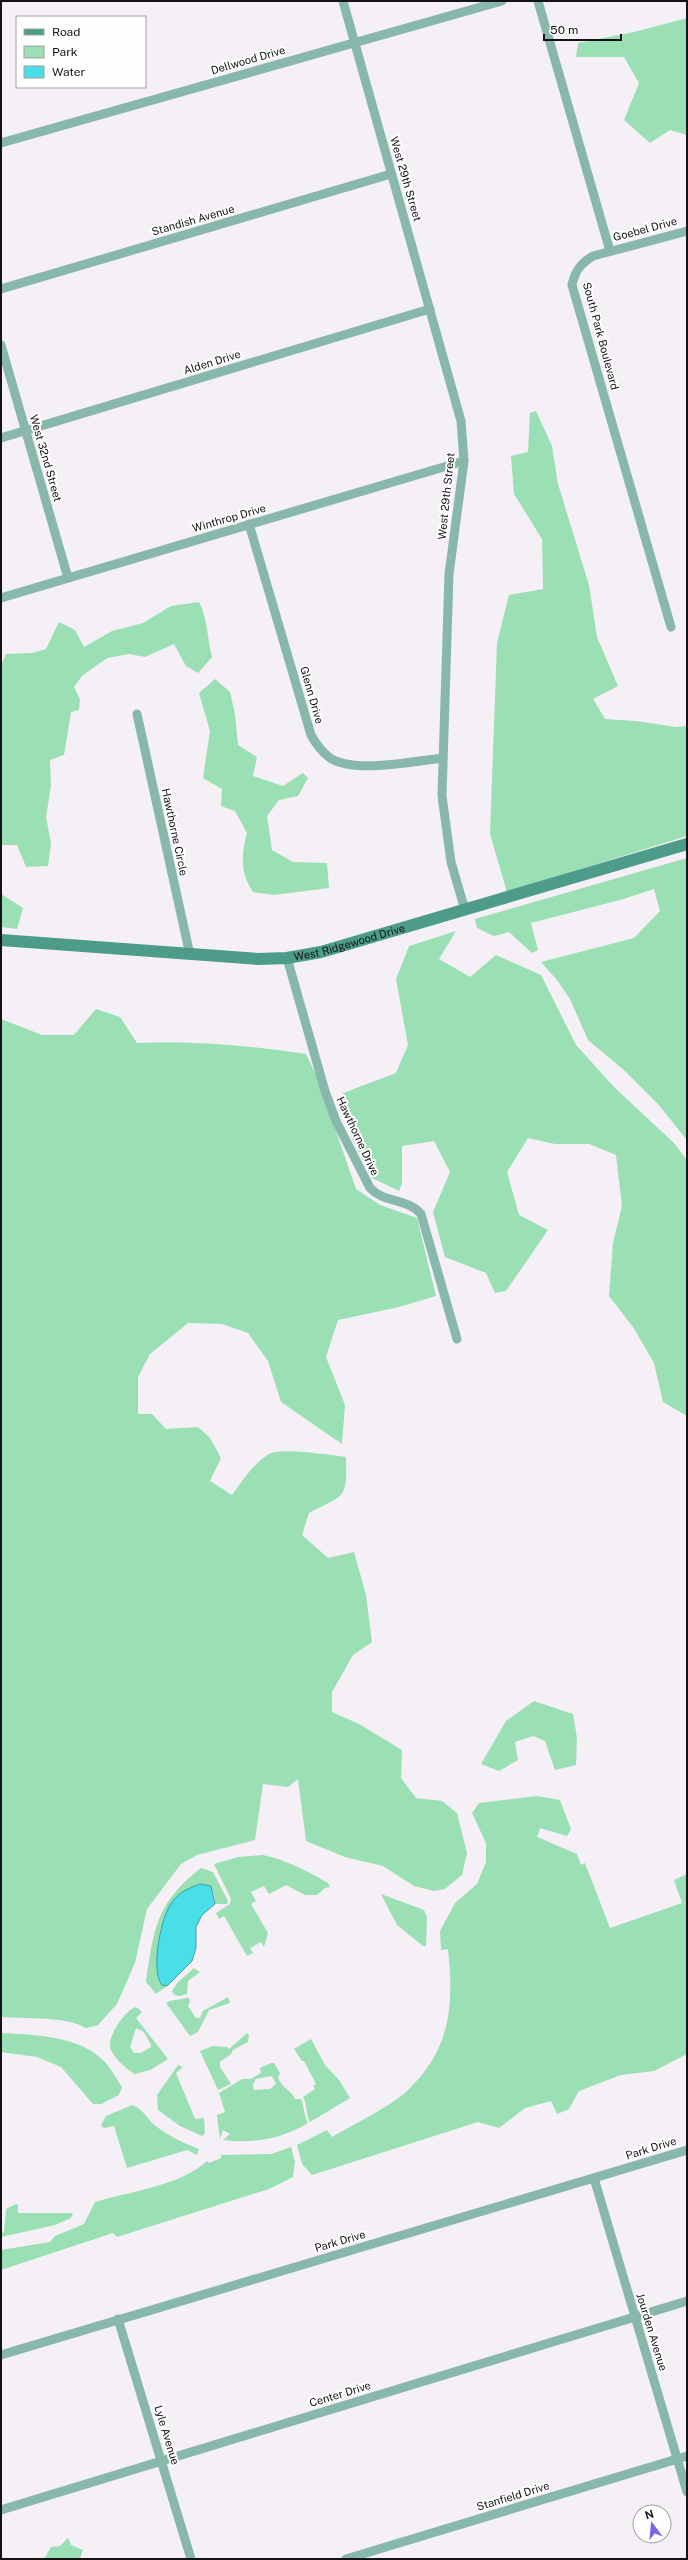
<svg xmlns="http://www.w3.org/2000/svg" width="688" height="2560" font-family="'Public Sans',sans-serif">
	<rect width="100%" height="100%" fill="#f5eff6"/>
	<g fill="#9bdfb5" fill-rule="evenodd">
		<polygon points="687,18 687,135 670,130 650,143 624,120 639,83 624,57 576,57 578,43 634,32"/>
		<polygon points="536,411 552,446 558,484 589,585 597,637 618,686 593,699 605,719 636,721 676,727 687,726 687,836 507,892 490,834 497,643 509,595 543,589 542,539 514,494 511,456 528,452 530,413"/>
		<path d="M 199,602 C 208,620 207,638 212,657 L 198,673 L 186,666 L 174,644 L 145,657 L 129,654 L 107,658 L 82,676 L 74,687 L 80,699 L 79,710 L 71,712 L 64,755 L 50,760 L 51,786 L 46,817 L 51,843 L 48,866 L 26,867 L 17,845 L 1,845 L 1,665 L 6,654 L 32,653 L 46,649 L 59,622 L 75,630 L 84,647 L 112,631 L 143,623 L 171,606 Z"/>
		<path d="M 215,679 L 230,692 L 235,714 L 238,745 L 257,757 L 253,776 L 283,786 L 303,773 L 308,778 L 298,796 L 279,800 L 267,816 L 272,850 L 293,862 L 327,863 L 329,888 L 274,895 L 253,892 C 240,872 241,856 247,833 L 235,811 L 221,806 L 222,789 L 203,778 L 210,731 L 199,693 Z"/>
		<polygon points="687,858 687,1140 657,1103 625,1071 588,1040 570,999 557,980 541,962 634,938 660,911 654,889 620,900 531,923 538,950 532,953 509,932 494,936 477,928 475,919"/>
		<polygon points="1,894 23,908 17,929 1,927"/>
		<polygon points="456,931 439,959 470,977 496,955 541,975 576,1045 615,1088 674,1143 687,1160 687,1416 663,1402 654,1363 633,1327 609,1296 613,1243 622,1206 616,1155 589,1144 555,1144 528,1138 507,1172 519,1215 548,1230 506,1291 495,1293 486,1273 445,1257 433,1212 450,1172 434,1141 402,1146 402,1183 399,1191 372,1178 351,1136 343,1093 396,1073 408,1045 396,979 409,946"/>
		<path d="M 96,1009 L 120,1017 L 137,1043 C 194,1040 250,1046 306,1054 L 318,1079 L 356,1189 L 380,1205 L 417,1218 L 436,1296 L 399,1307 L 338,1320 L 326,1357 L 345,1405 L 342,1444 L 281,1402 L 268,1361 L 248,1333 L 222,1324 L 188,1323 L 150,1354 L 138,1377 L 138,1414 L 152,1414 L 166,1429 L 198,1427 L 210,1438 L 221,1458 L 210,1481 L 232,1495 C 243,1480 253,1464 269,1454 C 282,1447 330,1455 346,1457 C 347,1500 345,1494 309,1513 L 302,1535 L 328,1558 L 354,1552 L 366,1595 L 372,1642 L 353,1655 L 332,1692 L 332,1712 L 359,1724 L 402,1750 L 401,1778 L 416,1798 L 442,1801 L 457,1813 L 467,1853 L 462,1875 L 445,1889 L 434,1891 L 414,1886 L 383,1866 L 345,1857 L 306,1841 L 298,1779 L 288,1787 L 263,1784 L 255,1840 L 197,1855 L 181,1864 L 147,1909 L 135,1963 L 117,2004 L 98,2025 L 86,2028 C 66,2016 26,2019 1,2017 L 1,1019 L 42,1035 L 74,1035 Z"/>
		<polygon points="534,1701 573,1714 577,1738 576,1765 555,1770 545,1741 533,1736 515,1742 518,1760 499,1771 481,1764 506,1721"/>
		<path d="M 537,1796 L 560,1800 L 571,1829 L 567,1836 L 540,1828 L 537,1837 L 577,1854 L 581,1865 L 585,1863 L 610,1928 L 682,1903 L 674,1880 L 687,1874 L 687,2054 L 654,2071 L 621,2075 L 579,2091 L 569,2109 L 557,2114 L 551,2101 L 525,2108 L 499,2128 L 478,2122 L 312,2175 L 302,2164 L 297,2145 L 327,2130 L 332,2137 C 352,2125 394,2105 409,2089 C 451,2048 454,2005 448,1949 L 441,1950 L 440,1931 L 455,1903 L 477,1884 L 486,1862 L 486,1843 L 472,1813 L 479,1803 Z"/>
		<path d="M 263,1855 C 287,1860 307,1871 328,1883 L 330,1887 L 325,1888 L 317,1895 L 305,1895 L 286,1885 L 269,1894 L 264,1886 L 251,1892 L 256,1901 L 251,1904 L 268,1933 L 264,1947 L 261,1942 L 250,1948 L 253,1953 L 247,1956 L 224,1916 L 219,1919 L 216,1913 L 230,1904 L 231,1899 L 214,1864 L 238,1857 Z"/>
		<path d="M 201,1868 L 213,1872 L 228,1901 L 227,1904 L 215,1904 L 214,1893 L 158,1974 L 159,1981 L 167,1986 L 156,1994 L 146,1982 C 154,1929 156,1903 201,1868 Z"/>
		<polygon points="381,1894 424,1910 427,1917 426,1946 423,1946 397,1925"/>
		<polygon points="194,1968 200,1972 188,1981 187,1994 180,1996 174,1995 172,1991 177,1983"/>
		<path d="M 188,1997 L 190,2001 L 188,2006 L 196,2018 L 200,2018 L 203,2011 L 228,1997 L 230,2003 L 209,2010 L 198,2032 L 190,2036 L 166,2003 C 174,1998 180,2001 188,1997 Z"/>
		<path d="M 136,2007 L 142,2012 L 136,2018 L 168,2059 L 150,2070 L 135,2074 C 127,2070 112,2056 110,2047 C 108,2036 125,2010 136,2007 ZM 136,2028 L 144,2032 L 151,2045 L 151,2047 L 141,2053 L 134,2053 L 130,2047 Z"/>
		<path d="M 1,2033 C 35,2035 79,2035 105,2062 C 111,2069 117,2079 122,2087 L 119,2095 L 101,2104 L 93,2104 L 61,2067 L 37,2057 L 1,2052 Z"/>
		<polygon points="247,2033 249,2035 248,2042 233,2050 231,2054 220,2062 220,2067 231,2084 218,2090 200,2051 213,2046 227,2047 229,2049"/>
		<path d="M 311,2039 L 325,2065 L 339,2080 L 350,2098 L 310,2122 C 305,2113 308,2106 303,2097 L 315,2089 L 313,2086 L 316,2084 L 304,2061 L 302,2061 L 294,2049 Z"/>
		<path d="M 271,2063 L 274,2063 L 280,2073 L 278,2078 C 283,2089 291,2090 295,2099 L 301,2099 C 305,2108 303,2113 308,2123 C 281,2139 253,2144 223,2140 L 230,2134 L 223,2130 L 220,2139 L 217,2115 L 225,2112 L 219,2093 L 242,2079 L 251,2079 L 261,2073 L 260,2068 ZM 272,2076 L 276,2084 L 270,2089 L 254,2090 L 253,2084 L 256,2079 Z"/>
		<polygon points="178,2065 183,2067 176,2073 195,2119 204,2118 205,2133 202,2136 180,2126 158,2110 157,2095"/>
		<path d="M 132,2105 C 144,2109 147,2120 157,2127 C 170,2137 184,2143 199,2149 L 197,2155 L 187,2150 L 127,2168 L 114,2126 L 104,2128 L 101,2125 L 106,2116 Z"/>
		<path d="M 291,2147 L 295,2162 L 293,2177 L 269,2189 L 117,2237 L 113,2233 L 1,2270 L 1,2250 L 50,2242 L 55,2236 L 84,2224 L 95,2202 C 128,2192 182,2185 207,2161 L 209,2163 L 221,2158 L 221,2155 L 271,2154 Z"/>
		<polygon points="16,2204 18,2205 18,2213 73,2213 71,2218 55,2225 1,2237 1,2233 4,2232 6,2209"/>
		<polygon points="68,2538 71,2545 83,2550 80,2559 44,2559 51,2547 60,2546"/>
	</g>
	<path fill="#49dee8" stroke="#39a1a9" d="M 200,1884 L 211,1886 L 215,1904 L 202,1915 L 196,1927 L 196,1948 L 192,1961 L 167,1986 L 162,1985 C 150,1971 161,1916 172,1902 C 179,1892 189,1888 200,1884 Z"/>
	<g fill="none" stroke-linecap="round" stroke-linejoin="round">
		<g stroke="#87b8ab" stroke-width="9">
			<polyline points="343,1 461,421 464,461 449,574 442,796 451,862 465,910"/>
			<polyline points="538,1 610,251"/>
			<polyline points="1,143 502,1"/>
			<polyline points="1,289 391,174"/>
			<polyline points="1,345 68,578"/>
			<polyline points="1,438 430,309"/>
			<path d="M 249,524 L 311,735 C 316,744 322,752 330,758 C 355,774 414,761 443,758"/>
			<polyline points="1,598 464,461"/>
			<path d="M 671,627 L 572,285 C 575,271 581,263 593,256 L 687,231"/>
			<polyline points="137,714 190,955"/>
			<path d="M 287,958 L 325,1091 L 336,1121 L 370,1188 C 384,1203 407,1198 421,1214 L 457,1339"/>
			<polyline points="594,2178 687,2492"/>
			<polyline points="118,2319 191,2559"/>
			<polyline points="1,2355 687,2150"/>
			<polyline points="1,2510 687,2301"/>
			<polyline points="346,2559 687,2456"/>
		</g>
		<path stroke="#4c9c89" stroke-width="12" id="s1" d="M 1,940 L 258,959 L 287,958 L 321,952 L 687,844"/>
	</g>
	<g text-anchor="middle" stroke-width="4" stroke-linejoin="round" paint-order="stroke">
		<g font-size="11" fill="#151315" stroke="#fefefe">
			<text transform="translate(248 60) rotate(-16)" y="4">Dellwood Drive</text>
			<text transform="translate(406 179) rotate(74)" y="4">West 29th Street</text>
			<text transform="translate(193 220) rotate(-16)" y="4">Standish Avenue</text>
			<text transform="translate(645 229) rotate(-15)" y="4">Goebel Drive</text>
			<text transform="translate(601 336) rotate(75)" y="4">South Park Boulevard</text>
			<text transform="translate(212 362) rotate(-17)" y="4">Alden Drive</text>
			<text transform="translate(46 458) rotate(74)" y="4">West 32nd Street</text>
			<text transform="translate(446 496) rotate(-84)" y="4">West 29th Street</text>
			<text transform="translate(229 518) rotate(-16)" y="4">Winthrop Drive</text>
			<text transform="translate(312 695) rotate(74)" y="4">Glenn Drive</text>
			<text transform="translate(175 832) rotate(78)" y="4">Hawthorne Circle</text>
			<text dy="4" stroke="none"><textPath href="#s1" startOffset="351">West Ridgewood Drive</textPath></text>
			<text transform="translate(358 1136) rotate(65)" y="4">Hawthorne Drive</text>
			<text transform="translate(651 2148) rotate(-17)" y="4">Park Drive</text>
			<text transform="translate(340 2241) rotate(-16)" y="4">Park Drive</text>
			<text transform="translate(652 2332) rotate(73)" y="4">Jourden Avenue</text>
			<text transform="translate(340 2394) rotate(-17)" y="4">Center Drive</text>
			<text transform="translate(167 2435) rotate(73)" y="4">Lyle Avenue</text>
			<text transform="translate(513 2496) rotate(-17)" y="4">Stanfield Drive</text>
		</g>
	</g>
	<rect width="688" height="2560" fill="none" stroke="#151315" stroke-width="4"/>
	<rect x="16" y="16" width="130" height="72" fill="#fefefe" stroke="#a1a0a1"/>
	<rect x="24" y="29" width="20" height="6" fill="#4c9c89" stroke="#a1a0a1"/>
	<text x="52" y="36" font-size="12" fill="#151315">Road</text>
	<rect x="24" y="46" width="20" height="12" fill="#9bdfb5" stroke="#a1a0a1"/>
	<text x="52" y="56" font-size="12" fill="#151315">Park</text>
	<rect x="24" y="66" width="20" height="12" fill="#49dee8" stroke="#a1a0a1"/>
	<text x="52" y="76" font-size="12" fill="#151315">Water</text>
	<g transform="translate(652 2524) rotate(344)"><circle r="19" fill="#fefefe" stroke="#a1a0a1"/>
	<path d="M0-3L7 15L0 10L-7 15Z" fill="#7a68e3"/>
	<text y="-6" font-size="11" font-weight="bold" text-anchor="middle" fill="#151315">N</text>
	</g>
	<path d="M544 34v6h77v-6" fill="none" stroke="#151315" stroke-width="2"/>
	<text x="550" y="34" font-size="12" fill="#151315" stroke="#fefefe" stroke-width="3" paint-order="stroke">50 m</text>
</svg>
